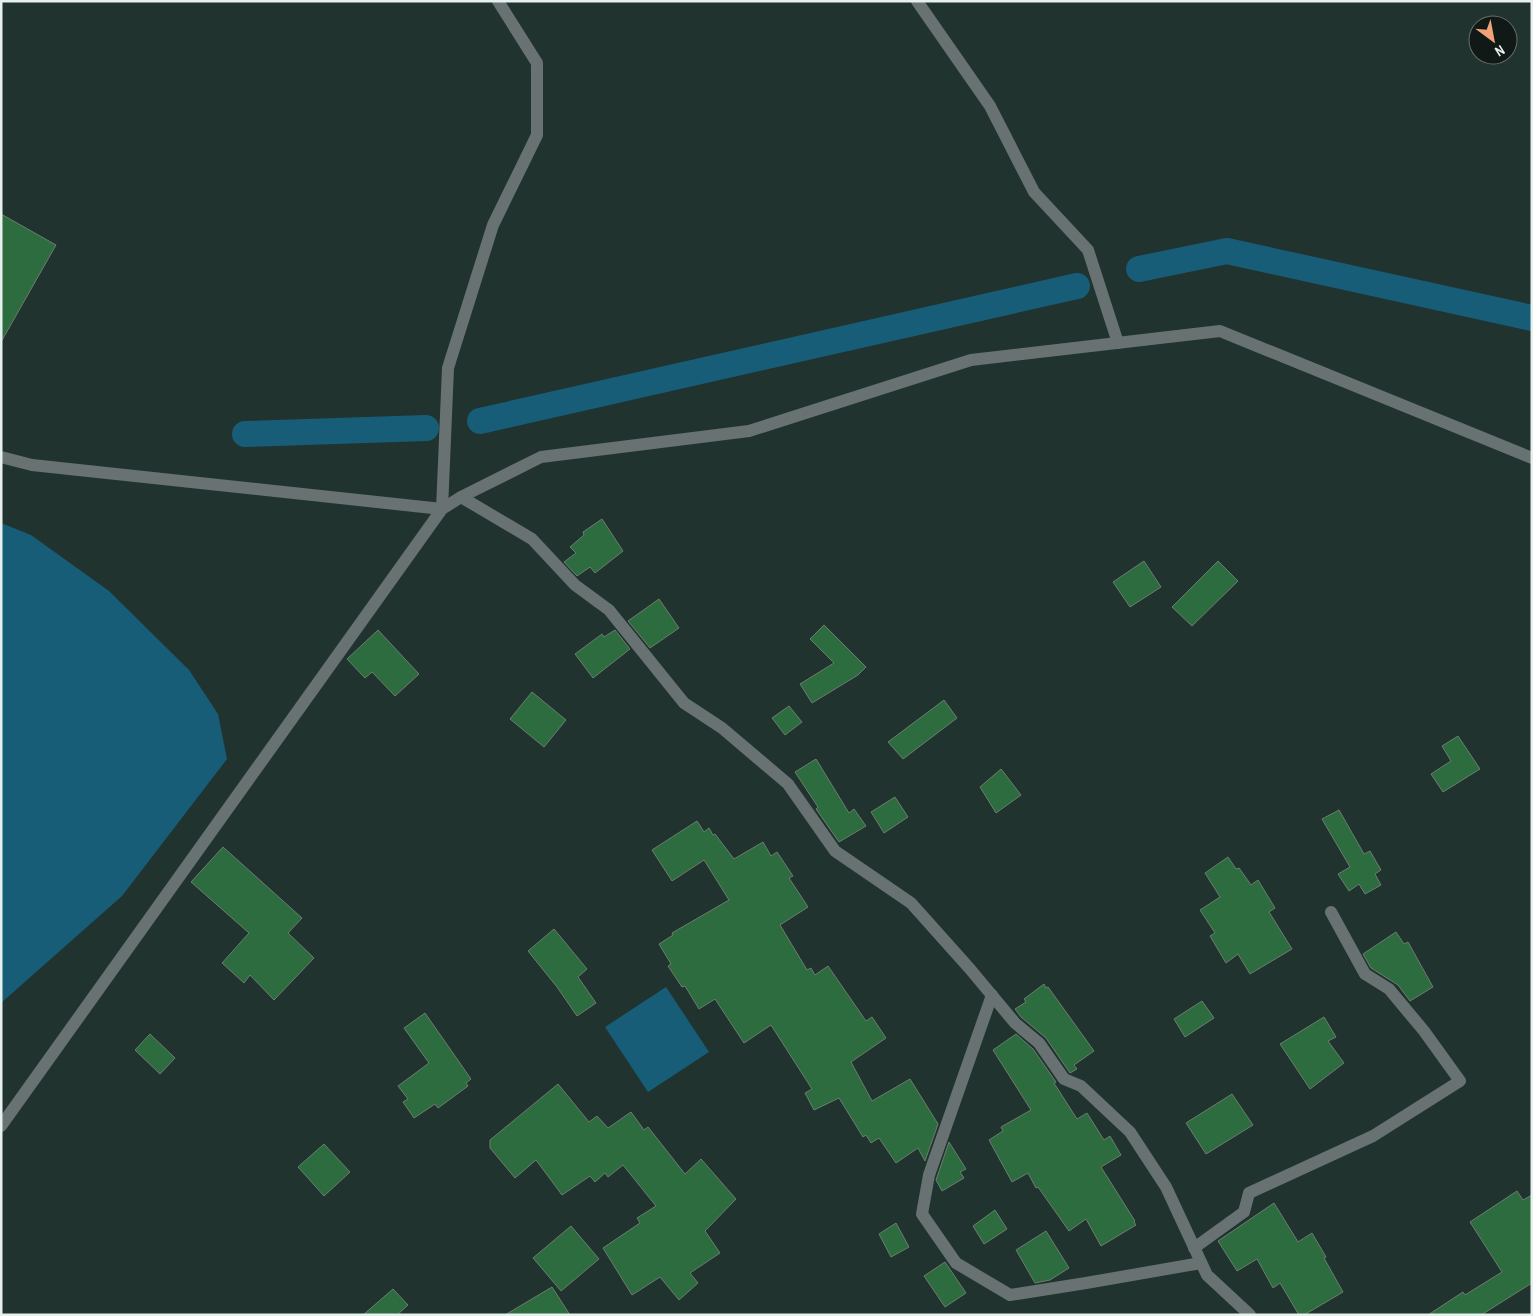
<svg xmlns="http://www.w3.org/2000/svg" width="1533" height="1316" font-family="'Archivo Narrow',sans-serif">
	<rect width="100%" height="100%" fill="#21332f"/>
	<g fill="#175d77">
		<polygon points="1,523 31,535 109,591 189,670 218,714 227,759 122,896 1,1003"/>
		<polygon points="666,987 709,1052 648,1092 605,1027"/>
	</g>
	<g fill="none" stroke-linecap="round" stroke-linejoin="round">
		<g stroke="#175d77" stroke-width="26">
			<polyline points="1139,269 1227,251 1532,318"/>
			<polyline points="480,421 1077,286"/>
			<polyline points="245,434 426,428"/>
		</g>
	</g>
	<g fill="#2c6c3f" stroke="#6e7c71">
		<polygon points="1,214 56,245 1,342"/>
		<polygon points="602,519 623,551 595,573 590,567 577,576 564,562 576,553 570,547 584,535 583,532"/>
		<polygon points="1144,561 1161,587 1130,607 1113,582"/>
		<polygon points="1218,561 1238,581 1192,626 1172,607"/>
		<polygon points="659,599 679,628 650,648 628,621"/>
		<polygon points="824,625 866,667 858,675 812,703 800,684 834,663 810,639"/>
		<polygon points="378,630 419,674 395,696 372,672 365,678 347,659"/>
		<polygon points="615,630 630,649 593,678 575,654 602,634 604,637"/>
		<polygon points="532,692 566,720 544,747 510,719"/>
		<polygon points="944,700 957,718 903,759 888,742"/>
		<polygon points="789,706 802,722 785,735 772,718"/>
		<polygon points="1458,736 1480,769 1443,792 1431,774 1451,761 1442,746"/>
		<polygon points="816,759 849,813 854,809 866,826 839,842 816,809 818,807 795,772"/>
		<polygon points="1001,769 1021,795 996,813 980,787"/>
		<polygon points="895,797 908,817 884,833 871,812"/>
		<polygon points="1339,810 1364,854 1370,851 1381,870 1375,874 1381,885 1365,894 1359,884 1349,891 1338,874 1350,867 1322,819"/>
		<polygon points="697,821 704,832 709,828 713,835 715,834 734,859 763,842 771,856 777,852 793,876 789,878 808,907 780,925 807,970 811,968 815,975 828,966 866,1021 872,1017 886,1038 851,1062 872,1101 910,1079 938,1124 925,1161 918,1148 896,1163 879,1138 871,1143 866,1135 863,1137 839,1098 814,1110 805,1093 812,1089 771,1025 744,1043 715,999 699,1009 685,986 682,987 668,966 671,964 659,944 673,935 672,933 729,900 704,860 672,881 652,850"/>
		<polygon points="223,847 302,918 288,933 314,958 274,1000 250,975 244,983 222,963 249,933 191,882"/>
		<polygon points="1228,857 1236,869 1239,868 1251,885 1258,880 1275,908 1269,912 1292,949 1250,974 1238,954 1226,963 1210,936 1215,933 1200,910 1220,897 1205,873"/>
		<polygon points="554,929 587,969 578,977 596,1003 577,1016 557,987 528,951"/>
		<polygon points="1396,932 1404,944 1408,942 1433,987 1410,1001 1398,985 1371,968 1363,954"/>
		<polygon points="1044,984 1046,988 1048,987 1094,1051 1074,1065 1077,1069 1070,1073 1046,1038 1021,1017 1015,1009 1026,1002 1024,999"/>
		<polygon points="1202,1001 1214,1018 1185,1037 1174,1019"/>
		<polygon points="425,1013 471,1079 466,1083 468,1086 438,1108 435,1104 414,1118 403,1102 408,1099 398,1086 429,1063 404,1028"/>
		<polygon points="1324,1017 1336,1037 1328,1041 1344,1063 1310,1089 1280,1044"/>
		<polygon points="150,1034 175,1058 160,1074 135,1050"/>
		<polygon points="1016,1034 1033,1049 1056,1082 1054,1083 1077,1119 1087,1113 1104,1140 1110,1136 1121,1155 1101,1167 1135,1221 1134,1222 1136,1225 1101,1246 1086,1219 1069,1231 1038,1187 1036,1188 1028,1173 1012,1182 989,1140 1003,1131 1001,1127 1031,1110 993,1050"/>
		<polygon points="558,1084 589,1122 597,1116 608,1128 631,1112 644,1130 648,1127 685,1174 701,1159 736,1199 705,1231 720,1253 690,1273 698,1283 679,1300 660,1277 632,1295 603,1248 640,1223 637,1218 656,1206 623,1165 608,1177 605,1173 595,1182 590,1176 562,1195 536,1160 515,1178 490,1148 490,1140"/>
		<polygon points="1232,1094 1253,1125 1206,1154 1186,1123"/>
		<polygon points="949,1142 966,1169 960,1172 964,1178 942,1191 936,1180"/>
		<polygon points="324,1144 350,1172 324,1196 298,1167"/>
		<polygon points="1517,1191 1523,1200 1532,1195 1532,1283 1481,1315 1428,1315 1463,1292 1465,1295 1502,1272 1470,1222"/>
		<polygon points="1274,1203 1298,1242 1312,1233 1326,1257 1324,1258 1343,1292 1304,1315 1299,1315 1280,1283 1273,1288 1257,1259 1237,1271 1218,1241"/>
		<polygon points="995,1210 1007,1229 984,1244 973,1226"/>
		<polygon points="896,1223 909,1247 891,1257 879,1234"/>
		<polygon points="571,1226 599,1259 561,1291 533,1258"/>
		<polygon points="1046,1231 1069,1268 1050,1280 1035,1283 1016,1250"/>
		<polygon points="945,1262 966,1293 945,1307 924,1276"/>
		<polygon points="552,1287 570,1315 505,1315"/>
		<polygon points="393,1289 408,1305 397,1315 363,1315"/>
	</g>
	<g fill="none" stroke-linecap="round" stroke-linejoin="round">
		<g stroke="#697273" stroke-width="12">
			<polyline points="917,1 990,106 1034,192 1088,250 1118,343"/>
			<polyline points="1,457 32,465 442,509 461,497 541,457 749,431 971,360 1220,331 1532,458"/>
			<polyline points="461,497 532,539 575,585 609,610 684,703 722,728 788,784 835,851 911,903 970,969 1015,1023 1039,1043 1064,1079 1081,1086 1130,1132 1166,1187 1207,1275 1250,1315"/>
			<polyline points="992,995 929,1175 922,1214 956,1263 1010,1295 1086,1283 1201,1263"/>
			<polyline points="1,1126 442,509 448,368 493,225 537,135 537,63 498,1"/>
			<polyline points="1194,1248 1244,1212 1249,1193 1373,1136 1460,1081 1424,1031 1389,989 1365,974 1331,912"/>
		</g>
	</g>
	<rect width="1533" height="1316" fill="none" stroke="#e6f1ee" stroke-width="5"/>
	<g transform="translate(1493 40) rotate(148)"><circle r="24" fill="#111917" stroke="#666f6d"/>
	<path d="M0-4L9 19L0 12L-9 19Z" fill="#f0a279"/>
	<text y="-8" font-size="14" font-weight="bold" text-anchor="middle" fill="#e6f1ee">N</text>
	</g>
</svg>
